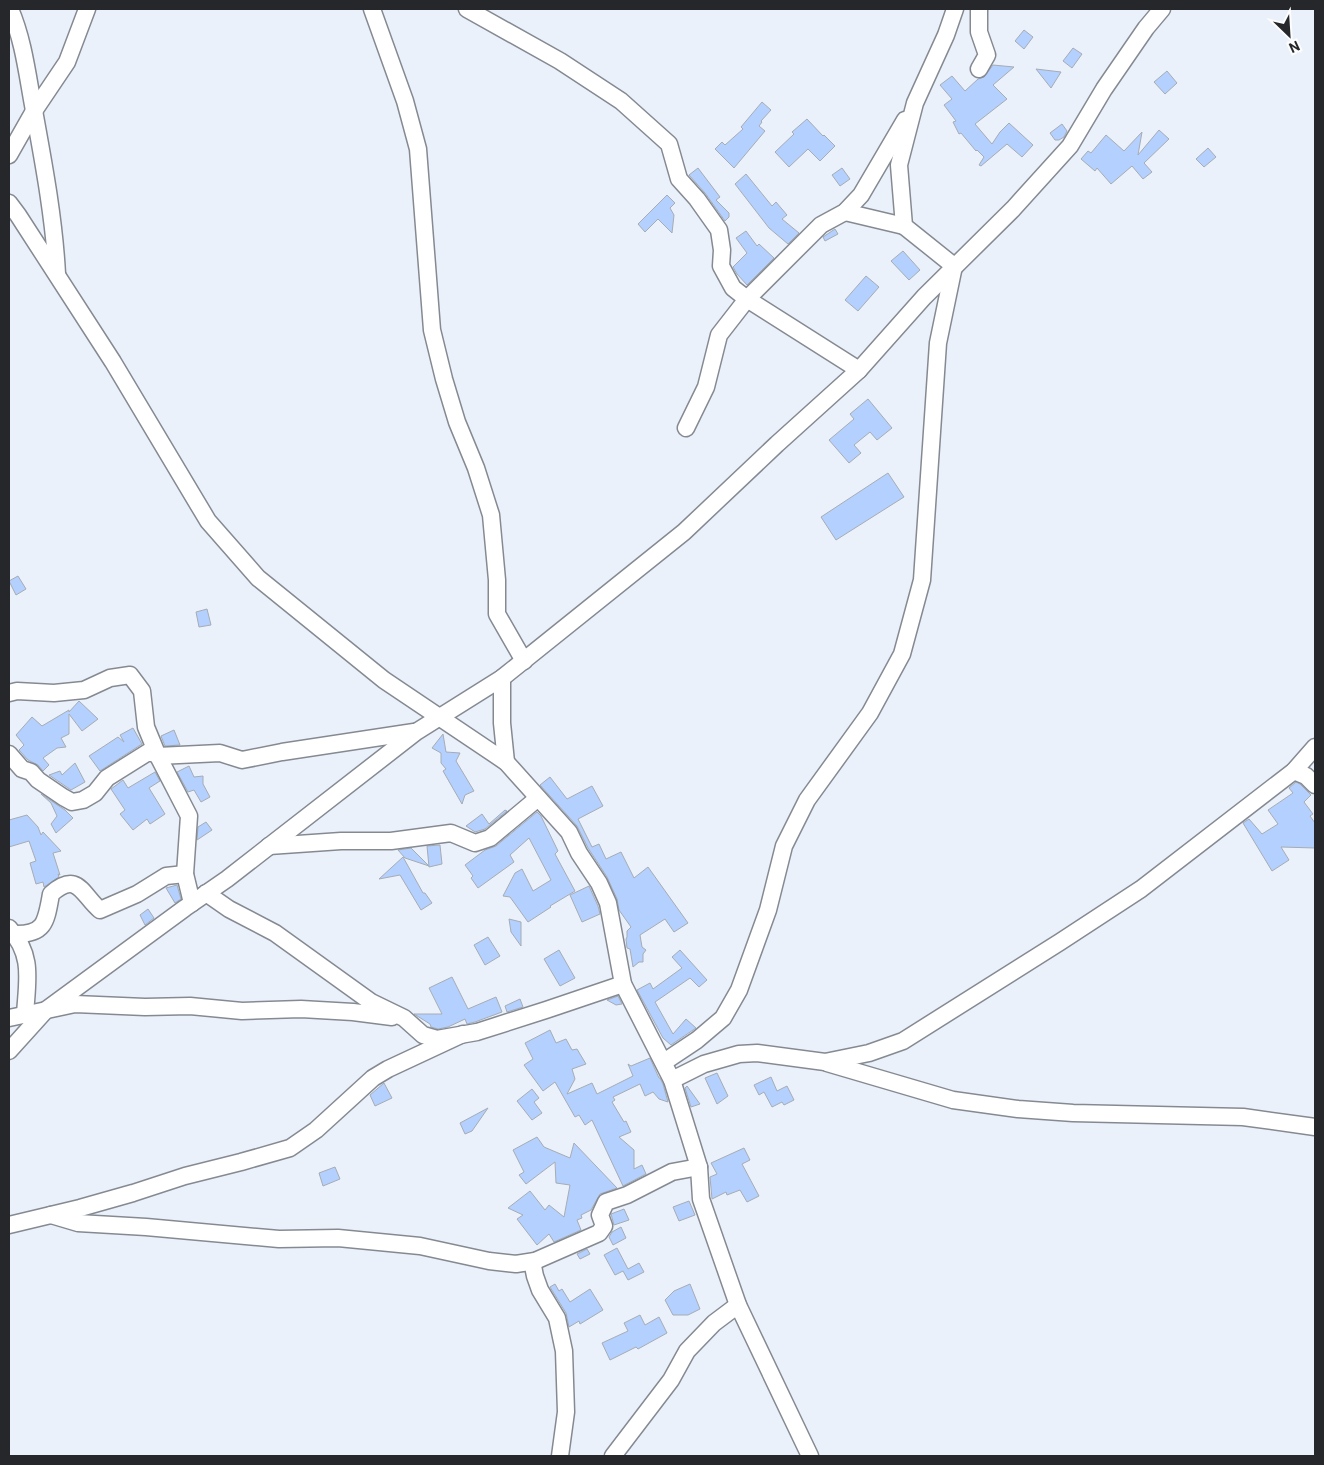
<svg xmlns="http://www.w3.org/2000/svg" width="1324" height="1465" font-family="Roboto,sans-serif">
	<rect width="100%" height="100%" fill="#ebf1fa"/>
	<g fill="#b3d0fe" stroke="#a6acb4">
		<polygon points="1024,30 1033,37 1024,49 1015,41"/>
		<polygon points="1073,48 1082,54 1072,68 1063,61"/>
		<polygon points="993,65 1014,67 993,85 1007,99 975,124 992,144 1000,132 1009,123 1033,145 1022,157 1007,144 981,166 979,165 984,157 977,150 976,151 961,133 959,134 953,122 956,121 944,105 952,99 940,85 952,76 965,91 978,79 984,77"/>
		<polygon points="1036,69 1061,72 1051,88"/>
		<polygon points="1167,71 1177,83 1165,94 1154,82"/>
		<polygon points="762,102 771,110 761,121 762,122 759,126 765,131 734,168 715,149 722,142 725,145 743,129 741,127"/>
		<polygon points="807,119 823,136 824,135 835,146 820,161 808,149 789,167 775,152 794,134 792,132"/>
		<polygon points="1062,124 1067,131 1064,137 1059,140 1055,140 1050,133"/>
		<polygon points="1159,130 1169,139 1144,163 1152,172 1143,179 1132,166 1111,184 1097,168 1095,171 1081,159 1088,151 1091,153 1106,135 1124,151 1142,132 1138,155"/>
		<polygon points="1208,148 1216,157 1204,167 1196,159"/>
		<polygon points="698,168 720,197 716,200 729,213 729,217 725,221 705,193 689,175"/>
		<polygon points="842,168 850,179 840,186 832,175"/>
		<polygon points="746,174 772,206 776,202 787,215 782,219 799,233 788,244 769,228 735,184"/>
		<polygon points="667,195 675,203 670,208 674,215 672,233 658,219 645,232 638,224"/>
		<polygon points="835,229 838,234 825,241 823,237"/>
		<polygon points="746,231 757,246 759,244 774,258 747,285 737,274 733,267 747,253 736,238"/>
		<polygon points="903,251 920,270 909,280 891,261"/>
		<polygon points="866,276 879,287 858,311 845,300"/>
		<polygon points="868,399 892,428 877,440 870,432 854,445 861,453 849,463 829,440 854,419 850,414"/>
		<polygon points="888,473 904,497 836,540 821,517"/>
		<polygon points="18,576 26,589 16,595 9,581"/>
		<polygon points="207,609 211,625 199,627 196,612"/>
		<polygon points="79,701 98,719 82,731 69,714 69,734 61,738 66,747 57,748 43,758 49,765 43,771 38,765 28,760 19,750 24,745 16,735 32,717 42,726 69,710 69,712"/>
		<polygon points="133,728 142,744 100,771 89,756 118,737 124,742 120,735"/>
		<polygon points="174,730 180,745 165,746 161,736"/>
		<polygon points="443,734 446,752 460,753 456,761 474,791 465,795 462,804 443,771 446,769 441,763 441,753 432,748"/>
		<polygon points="75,763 85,782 71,790 49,775 60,771 62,775"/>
		<polygon points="189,766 194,777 203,776 203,784 210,797 201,802 194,790 188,792 177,772"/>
		<polygon points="155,772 160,781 149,788 165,814 150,824 147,819 133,830 120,814 125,810 111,789 123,780 128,788"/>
		<polygon points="550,777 567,799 592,786 603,806 578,819 592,847 599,844 606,859 621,852 634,878 648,867 688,923 674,932 665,919 640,935 642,947 646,950 643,954 643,962 639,962 633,967 630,949 627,948 626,939 627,937 627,931 631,927 619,910 617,899 607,877 588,848 577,826 540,785"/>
		<polygon points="1296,782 1300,784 1311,795 1304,802 1313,814 1310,816 1315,823 1315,848 1281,847 1289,860 1272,871 1243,823 1249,819 1262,834 1278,824 1268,810 1293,793 1289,788"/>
		<polygon points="41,794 65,810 73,818 56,833 51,824 57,816 51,803"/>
		<polygon points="505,810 507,811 485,829 475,832 466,826 482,814 489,824"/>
		<polygon points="537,812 541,816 558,851 555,854 575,891 550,906 551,907 528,922 510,897 503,896 515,873 522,869 533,891 551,880 529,838 510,855 514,862 478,888 471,878 473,876 465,865 485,850 496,846"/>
		<polygon points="27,815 38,827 41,835 43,832 61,851 53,853 60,875 58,874 59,877 44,887 43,882 36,884 30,863 36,861 29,841 9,847 9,820"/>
		<polygon points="206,822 212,830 197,840 198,827"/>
		<polygon points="440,845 442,864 429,867 427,846"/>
		<polygon points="411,848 429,866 405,858 398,850"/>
		<polygon points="403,857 423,893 425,893 432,903 421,910 400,875 379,879"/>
		<polygon points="177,885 181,899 175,903 166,888"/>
		<polygon points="589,886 598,906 600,914 582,922 570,895"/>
		<polygon points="148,909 154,918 145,925 140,915"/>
		<polygon points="509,919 521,922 521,946 511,932"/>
		<polygon points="488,937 500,956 485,965 474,945"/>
		<polygon points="559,950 575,978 560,986 544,959"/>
		<polygon points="680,950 707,980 699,987 690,978 655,1002 673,1034 686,1019 696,1028 671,1045 663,1038 637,990 650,983 653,989 682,968 672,957"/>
		<polygon points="452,977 468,1009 496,997 502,1012 475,1022 467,1024 465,1019 448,1027 438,1029 431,1027 430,1024 414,1014 442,1014 429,988"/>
		<polygon points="618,996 622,1004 616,1005 607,1000"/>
		<polygon points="520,999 523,1007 507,1012 505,1006"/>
		<polygon points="550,1030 556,1043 566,1039 572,1050 577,1049 586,1064 572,1069 575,1079 567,1094 592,1083 597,1094 633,1076 628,1064 631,1066 650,1058 659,1078 660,1078 663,1084 668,1102 659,1099 653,1092 645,1096 640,1084 613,1097 615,1100 612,1102 624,1122 626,1121 631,1132 619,1137 634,1150 634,1169 642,1165 646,1174 623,1186 592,1120 585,1125 579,1115 575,1117 555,1082 543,1091 524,1065 533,1059 525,1043"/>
		<polygon points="717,1073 728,1096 717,1104 705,1078"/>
		<polygon points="771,1077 777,1091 787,1086 794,1100 784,1105 782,1102 772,1107 764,1092 759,1095 754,1085"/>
		<polygon points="384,1083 392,1098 375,1106 370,1095"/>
		<polygon points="687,1086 700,1104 691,1107 685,1088"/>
		<polygon points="532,1089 539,1098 534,1102 542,1113 532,1120 517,1101"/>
		<polygon points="488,1108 472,1131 465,1134 460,1123"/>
		<polygon points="537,1137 544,1147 570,1158 574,1143 617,1188 600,1194 591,1210 581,1215 582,1218 577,1220 581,1230 554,1242 549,1234 537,1245 517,1219 523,1215 508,1208 530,1191 545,1210 549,1205 564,1217 570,1185 556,1183 555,1162 526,1184 519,1175 524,1172 513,1150"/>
		<polygon points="744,1148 750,1160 742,1164 759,1196 747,1202 740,1190 727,1195 726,1192 712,1199 710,1177 717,1174 711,1163"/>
		<polygon points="335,1167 340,1179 323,1186 319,1173"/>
		<polygon points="689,1201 695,1215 679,1221 673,1207"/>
		<polygon points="624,1209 629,1220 614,1225 611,1214"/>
		<polygon points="621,1227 626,1238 613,1245 609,1237 612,1232"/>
		<polygon points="617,1248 628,1269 639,1263 644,1272 628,1280 623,1271 615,1275 604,1255"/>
		<polygon points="587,1249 590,1254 580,1259 577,1254"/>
		<polygon points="555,1284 559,1291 562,1289 570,1302 590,1289 603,1310 580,1324 579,1321 569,1327 566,1313 550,1287"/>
		<polygon points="690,1284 700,1309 688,1315 673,1315 665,1300 674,1291"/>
		<polygon points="640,1315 645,1325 659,1317 667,1333 638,1349 636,1347 610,1360 602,1343 628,1331 624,1323"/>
	</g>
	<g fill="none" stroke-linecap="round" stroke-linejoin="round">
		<g stroke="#858a92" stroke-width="19">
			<g id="minor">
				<path d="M 10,9 C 23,39 27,72 33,105 C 43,160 54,217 57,274"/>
				<polyline points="372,9 405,101 418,149 432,330 444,379 457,422 476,468 491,515 497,580 497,614 524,661"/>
				<polyline points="467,9 560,61 621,101 669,144 679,179 697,199 719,230 722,250 721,266 733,288 747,299 859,370"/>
				<polyline points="979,69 987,55 979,32 979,9"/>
				<polyline points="9,155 34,111 67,62 87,9"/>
				<polyline points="9,203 18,215 113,362 208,521 258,578 384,680 506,762 569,832 579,853 599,883 608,903 623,984 672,1080 699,1167 701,1199 738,1305 810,1456"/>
				<polyline points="845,212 904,226"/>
				<polyline points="686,428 706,387 719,335 747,299 821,225 845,212 861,195 905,120"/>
				<polyline points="502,678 502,723 506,762"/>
				<polyline points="9,693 17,691 54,693 84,690 110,678 130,675 142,691 146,727 158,756 220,753 242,760 282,752 414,732"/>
				<polyline points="9,754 22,769 31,772 38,780 63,797 72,802 83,800 95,793 107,778 150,751 158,756 189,816 185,874 192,903"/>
				<polyline points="1294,771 1306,776 1315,785"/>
				<polyline points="269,846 341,841 391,841 451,833 475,843 490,838 538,798"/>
				<polyline points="206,893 229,909 275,933 371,1002 404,1018 423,1035 437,1039 477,1032 546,1010 623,984"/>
				<path d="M 9,928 C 34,956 27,980 25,1015"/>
				<path d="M 14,934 C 45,935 46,922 51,894 C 78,870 82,895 100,910 L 137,894 L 166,876 L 185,874"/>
				<polyline points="9,1018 75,1004 145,1007 190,1006 242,1011 301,1009 353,1012 392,1017"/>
				<polyline points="9,1051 46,1010 185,908 227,879 416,732 502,678 684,532 777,444 859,370 924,297 1013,209 1070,146 1104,89 1146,28 1162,9"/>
				<polyline points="664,1062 697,1040 723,1018 739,990 768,910 784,846 807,800 870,713 902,654 922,580 938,343 954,266 904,226 899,165 915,103 946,35 955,9"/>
				<polyline points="827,1063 953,1100 1018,1109 1073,1113 1243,1117 1315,1127"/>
				<polyline points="672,1080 704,1064 739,1054 757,1053 825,1062 869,1053 903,1041 1060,942 1141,889 1294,771 1315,747"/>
				<polyline points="51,1215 78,1223 146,1227 279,1239 338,1238 420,1246 489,1261 516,1264 535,1261 599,1233 604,1226 600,1215 606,1202 627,1195 672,1172 699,1167"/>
				<polyline points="9,1225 80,1208 133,1193 185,1176 241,1162 290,1148 316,1130 373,1078 388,1069 463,1034"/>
				<polyline points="535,1261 533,1266 535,1276 540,1290 557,1318 564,1351 566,1412 560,1456"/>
				<polyline points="613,1456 671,1380 687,1351 714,1323 738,1305"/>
			</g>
		</g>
		<use href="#minor" stroke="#fff" stroke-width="16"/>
	</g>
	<rect width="1324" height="1465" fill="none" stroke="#25272a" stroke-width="20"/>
	<g transform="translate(1289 35) rotate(155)" stroke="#fdfdfd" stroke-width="4" paint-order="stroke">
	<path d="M0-4L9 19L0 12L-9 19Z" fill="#25272a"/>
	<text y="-8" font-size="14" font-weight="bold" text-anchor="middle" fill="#25272a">N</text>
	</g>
</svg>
